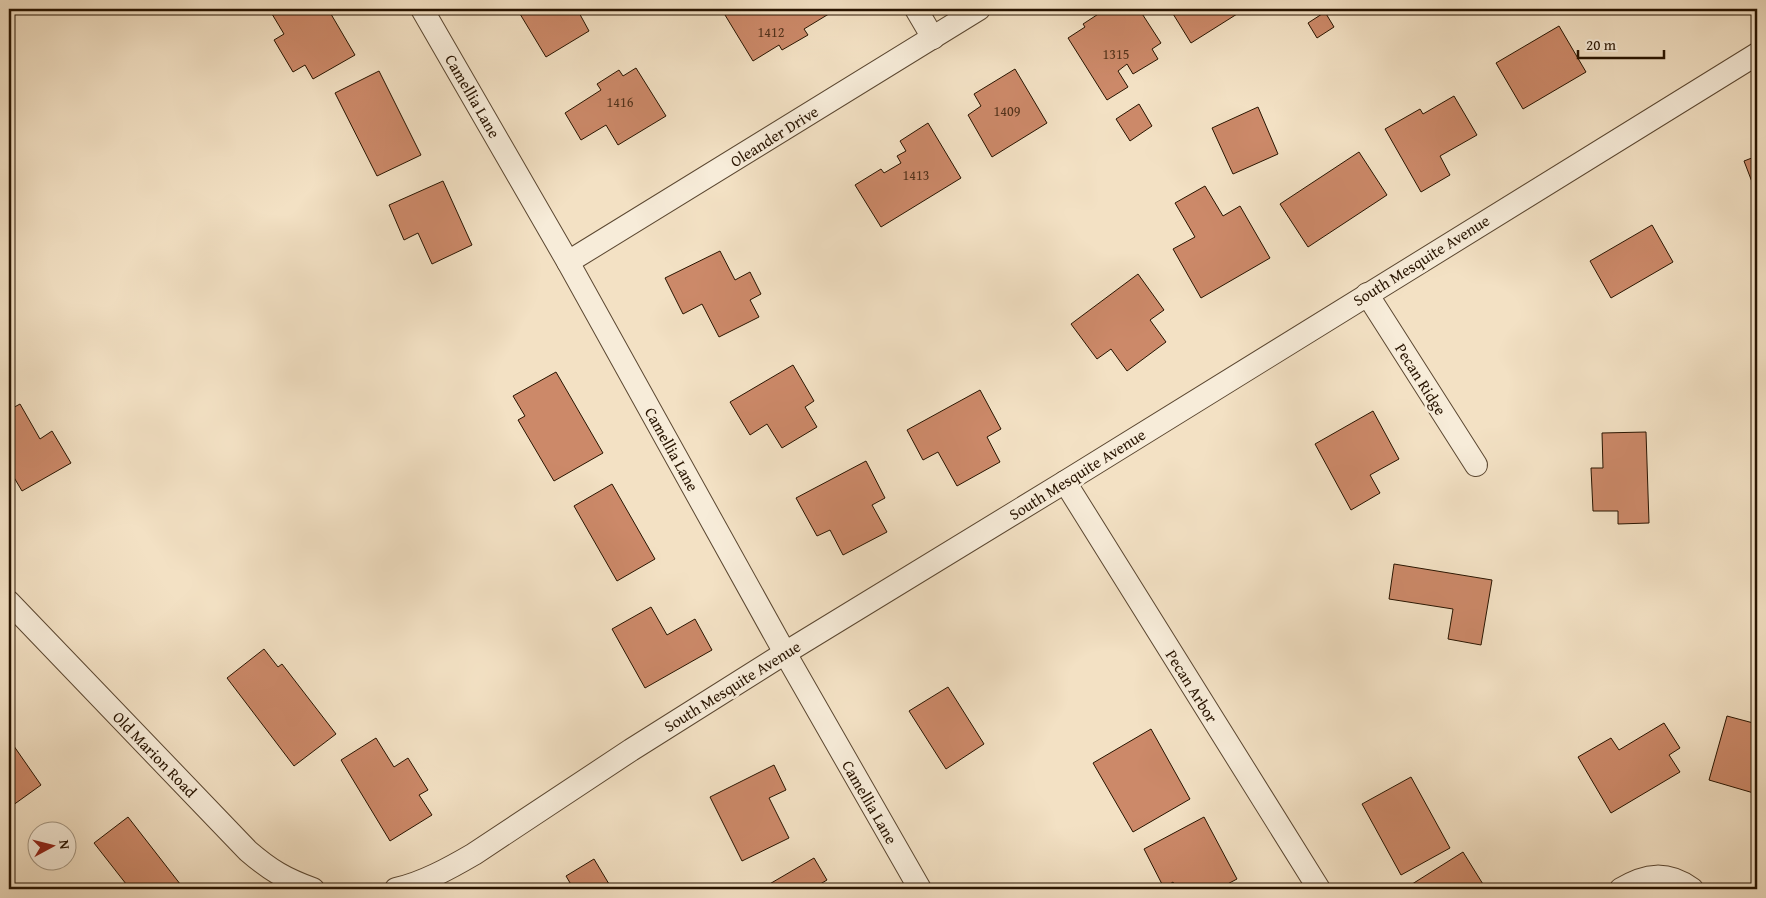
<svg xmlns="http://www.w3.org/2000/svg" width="1766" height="898" font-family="'Gentium Book Plus',serif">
	<rect width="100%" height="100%" fill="#f3e1c4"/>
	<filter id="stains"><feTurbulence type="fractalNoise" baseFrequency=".004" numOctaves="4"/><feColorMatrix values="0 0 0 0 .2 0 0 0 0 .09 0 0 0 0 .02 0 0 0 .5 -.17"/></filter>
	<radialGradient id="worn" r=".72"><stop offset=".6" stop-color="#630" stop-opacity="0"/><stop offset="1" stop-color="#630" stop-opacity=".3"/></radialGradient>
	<g fill="#cc8969" stroke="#281400">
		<polygon points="269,9 328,9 355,55 313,79 305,65 293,72 274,40 284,34"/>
		<polygon points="517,9 577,9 589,31 546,57"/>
		<polygon points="735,9 837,9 804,29 808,35 782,50 779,45 753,61 725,15"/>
		<polygon points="1106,9 1110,11 1114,9 1139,9 1161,43 1152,49 1158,59 1133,74 1127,64 1118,71 1128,87 1107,100 1068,38 1085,27 1083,24"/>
		<polygon points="1170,9 1245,9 1191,43"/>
		<polygon points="1325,12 1334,27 1317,38 1308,23"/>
		<polygon points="1559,26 1586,72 1523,109 1496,63"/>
		<polygon points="636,68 666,116 618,145 606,125 581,140 565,113 601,90 597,84 619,70 623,76"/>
		<polygon points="1015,69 1047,123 992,157 968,115 981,106 974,94"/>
		<polygon points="379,71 421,155 377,176 335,93"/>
		<polygon points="1454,96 1477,135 1440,156 1450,175 1421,192 1385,129 1420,109 1423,114"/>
		<polygon points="1139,104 1152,126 1130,141 1116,119"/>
		<polygon points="1258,107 1278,154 1233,174 1212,128"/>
		<polygon points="928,123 961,178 881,227 855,185 881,169 884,173 901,163 897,156 906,151 900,141"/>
		<polygon points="1359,152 1387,195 1308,247 1280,204"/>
		<polygon points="1757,156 1757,205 1754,197 1757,195 1744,161"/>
		<polygon points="443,181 472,245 432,264 418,233 404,240 389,205"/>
		<polygon points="1205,186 1223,216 1240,206 1270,258 1201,298 1173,249 1195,237 1175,203"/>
		<polygon points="1652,225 1673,262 1611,298 1590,261"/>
		<polygon points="720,251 735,280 750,272 761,294 750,300 759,317 719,337 702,304 683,314 665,278"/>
		<polygon points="1138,274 1164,310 1150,320 1166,342 1127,371 1111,349 1097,359 1071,324"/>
		<polygon points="793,365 814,401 805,407 817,427 782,448 767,424 750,435 730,402"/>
		<polygon points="556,372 603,453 554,481 518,420 525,416 513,396"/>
		<polygon points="980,390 1001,429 987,437 1000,462 957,486 938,452 923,460 907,430"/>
		<polygon points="20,404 40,439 52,431 71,463 22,491 9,469 9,410"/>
		<polygon points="1373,411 1399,459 1370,475 1380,493 1351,510 1315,444"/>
		<polygon points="1646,432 1649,523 1618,524 1618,511 1593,511 1591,468 1603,468 1602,433"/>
		<polygon points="866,461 885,498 872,505 887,532 843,555 830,530 817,536 796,498"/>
		<polygon points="612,484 655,559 617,581 574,506"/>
		<polygon points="1394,564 1492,580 1481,645 1448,639 1453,609 1389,599"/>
		<polygon points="651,607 667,635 695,619 712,650 645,688 612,629"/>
		<polygon points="264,649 278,667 282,664 336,734 294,766 227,678"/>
		<polygon points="948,687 984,744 946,769 909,711"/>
		<polygon points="1727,716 1757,724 1757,794 1709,780"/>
		<polygon points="9,718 14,725 9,728"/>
		<polygon points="1664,723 1680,748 1669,755 1680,772 1611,813 1578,757 1611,738 1619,750"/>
		<polygon points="1151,729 1190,799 1133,832 1093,763"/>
		<polygon points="376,738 394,767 408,758 428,790 419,795 432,815 390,841 341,760"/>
		<polygon points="9,739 41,785 9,808"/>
		<polygon points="774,765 786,790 769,798 789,838 742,861 710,797"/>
		<polygon points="1411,777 1450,848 1401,875 1362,804"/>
		<polygon points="128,817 184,889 130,889 94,843"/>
		<polygon points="1204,817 1237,879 1218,889 1177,889 1173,882 1164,888 1144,849"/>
		<polygon points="1463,852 1486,889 1412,889 1409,886"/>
		<polygon points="814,858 827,880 812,889 761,889"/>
		<polygon points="594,859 612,889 572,889 573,888 566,876"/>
	</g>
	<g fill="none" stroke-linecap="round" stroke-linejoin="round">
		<g stroke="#5b4731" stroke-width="24">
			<g id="street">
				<polyline points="422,9 568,262 785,653 920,889"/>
				<polyline points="916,9 933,38"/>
				<polyline points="568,262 979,9"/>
				<polyline points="1367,294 1476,465"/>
				<polyline points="1065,482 1319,889"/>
				<path d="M 9,602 L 248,851 C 270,870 285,879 313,889"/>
				<path d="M 396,889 C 423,883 450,868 474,854 L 631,750 L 785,653 L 1065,482 L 1757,54"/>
				<path d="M 1621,889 C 1646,874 1667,871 1692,889"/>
			</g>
		</g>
		<use href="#street" stroke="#f7ecd9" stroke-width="22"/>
	</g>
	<g text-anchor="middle" stroke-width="5" stroke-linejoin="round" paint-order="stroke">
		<g font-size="14" fill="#51311a">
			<text x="771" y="37">1412</text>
			<text x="1116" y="59">1315</text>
			<text x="620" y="107">1416</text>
			<text x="1007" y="116">1409</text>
			<text x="916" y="180">1413</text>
		</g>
		<g font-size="16" fill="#281400" stroke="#f7ecd9">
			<text transform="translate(473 96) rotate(60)" y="6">Camellia Lane</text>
			<text transform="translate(774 136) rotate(-32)" y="6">Oleander Drive</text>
			<text transform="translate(1421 260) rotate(-32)" y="6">South Mesquite Avenue</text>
			<text transform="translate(1421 379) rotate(58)" y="6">Pecan Ridge</text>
			<text transform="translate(672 449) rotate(61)" y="6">Camellia Lane</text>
			<text transform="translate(1077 474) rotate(-32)" y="6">South Mesquite Avenue</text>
			<text transform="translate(732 686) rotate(-32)" y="6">South Mesquite Avenue</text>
			<text transform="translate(1192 686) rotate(58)" y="6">Pecan Arbor</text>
			<text transform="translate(155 754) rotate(46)" y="6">Old Marion Road</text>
			<text transform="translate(870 802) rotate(60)" y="6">Camellia Lane</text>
		</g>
	</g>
	<rect width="1766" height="898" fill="none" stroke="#f3e1c4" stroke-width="30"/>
	<rect x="10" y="10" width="1746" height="878" fill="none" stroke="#281400" stroke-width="2.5"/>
	<rect x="15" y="15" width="1736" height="868" fill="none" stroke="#281400"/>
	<g transform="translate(52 846) rotate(83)"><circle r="24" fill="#f7ecd9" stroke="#a49682"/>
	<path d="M0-4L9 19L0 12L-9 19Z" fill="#8f2418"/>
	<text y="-8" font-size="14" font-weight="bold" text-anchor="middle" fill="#281400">N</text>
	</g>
	<path d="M1578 50v8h86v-8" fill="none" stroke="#281400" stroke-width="2.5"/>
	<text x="1586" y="50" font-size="15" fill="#281400" stroke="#f7ecd9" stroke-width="4" paint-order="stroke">20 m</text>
	<rect width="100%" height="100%" filter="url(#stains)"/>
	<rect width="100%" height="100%" fill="url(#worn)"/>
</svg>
